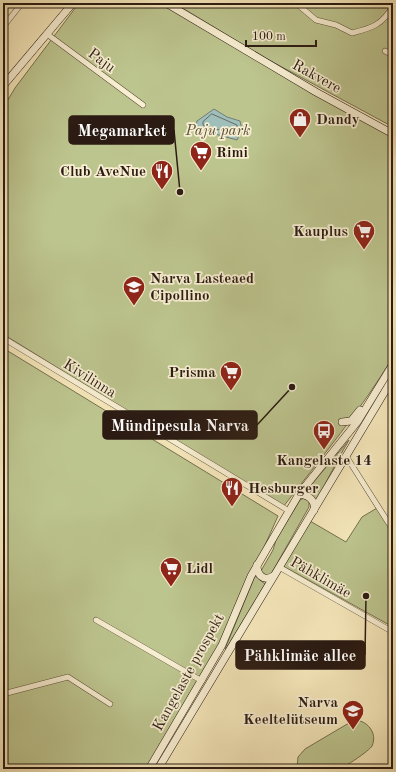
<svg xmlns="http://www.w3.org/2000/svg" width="396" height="772" font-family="'Old Standard TT',serif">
	<rect width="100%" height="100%" fill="#f5e7ba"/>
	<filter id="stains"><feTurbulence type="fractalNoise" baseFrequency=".005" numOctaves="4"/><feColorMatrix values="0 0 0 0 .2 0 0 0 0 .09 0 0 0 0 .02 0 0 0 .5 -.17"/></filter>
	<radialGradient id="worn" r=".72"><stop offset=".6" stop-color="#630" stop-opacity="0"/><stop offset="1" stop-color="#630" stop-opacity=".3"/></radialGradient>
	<g fill="#bdc58f" stroke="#747051">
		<path d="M 79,3 L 167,3 L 393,137 L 393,357 C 361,410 321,458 283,507 L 3,334 L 3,108 L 15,88 Z"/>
		<polygon points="174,3 393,3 393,127 267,59"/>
		<polygon points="3,348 278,516 213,661 147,769 3,769"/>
		<path d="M 349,440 C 337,460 328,480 316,500 L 306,491 Z"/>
		<polygon points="304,498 309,501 309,507 271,574 267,577 261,572 262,569 273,550 276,540 300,500"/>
		<polygon points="377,508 393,533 393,627 283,566 310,521 346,542 362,517"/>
		<polygon points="255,576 265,584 226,649 225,649"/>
		<path d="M 354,720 C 367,720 378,733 372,746 C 369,751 344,768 338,769 C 326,772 310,769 297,769 L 298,757 L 305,749 Z"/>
	</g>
	<polygon fill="#a0beba" stroke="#717d77" points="214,109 227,117 240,121 242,130 237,140 204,131 196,126 197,121"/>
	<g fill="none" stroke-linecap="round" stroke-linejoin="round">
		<polygon stroke="#666c66" stroke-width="1" points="212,114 237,125 236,135 203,125 203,122"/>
		<g stroke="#5e4e3d" stroke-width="6">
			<g id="street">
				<path d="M 296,3 L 316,20 L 336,25 L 352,33 C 372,28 382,25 393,6"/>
				<polyline points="3,27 22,3"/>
				<polyline points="47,34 143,105"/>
				<polyline points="385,51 393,55"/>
				<polyline points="3,338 289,511"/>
				<polyline points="346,456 393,530"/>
				<polyline points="279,567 393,632"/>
				<polyline points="96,620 202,681"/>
				<polyline points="3,694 68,677 110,704"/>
			</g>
		</g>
		<g stroke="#2b1b13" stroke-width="8">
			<g id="secondary">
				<polyline points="166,3 316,92 393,134"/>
				<polyline points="3,86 73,3"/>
				<polyline points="342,422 351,421 360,410"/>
				<path d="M 299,494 C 308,495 316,500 314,510"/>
				<path d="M 257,565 C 257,575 264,582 273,576"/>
				<polyline points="149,769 222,645 251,576 299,494 358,421 393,364"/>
				<polyline points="158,769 393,378"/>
			</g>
		</g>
		<use href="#street" stroke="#f8efd2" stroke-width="5"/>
		<use href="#secondary" stroke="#f8efd2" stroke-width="7"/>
	</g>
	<defs>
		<g id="shop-pin" transform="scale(1.15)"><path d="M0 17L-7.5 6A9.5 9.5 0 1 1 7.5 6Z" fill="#8f2418" stroke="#f8efd2"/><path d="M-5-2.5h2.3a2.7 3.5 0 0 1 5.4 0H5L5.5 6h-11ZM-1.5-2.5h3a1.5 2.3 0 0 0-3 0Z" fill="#fff"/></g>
		<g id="supermarket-pin" transform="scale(1.15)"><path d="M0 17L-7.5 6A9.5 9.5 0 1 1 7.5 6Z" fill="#8f2418" stroke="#f8efd2"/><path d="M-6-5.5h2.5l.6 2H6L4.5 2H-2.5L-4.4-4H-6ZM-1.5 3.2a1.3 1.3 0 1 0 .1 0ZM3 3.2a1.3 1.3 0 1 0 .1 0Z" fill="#fff"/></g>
		<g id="restaurant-pin" transform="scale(1.15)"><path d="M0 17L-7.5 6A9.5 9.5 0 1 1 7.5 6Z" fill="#8f2418" stroke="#f8efd2"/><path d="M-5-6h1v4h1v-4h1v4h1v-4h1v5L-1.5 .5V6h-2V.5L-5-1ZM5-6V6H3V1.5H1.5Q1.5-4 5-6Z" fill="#fff"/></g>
		<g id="school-pin" transform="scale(1.15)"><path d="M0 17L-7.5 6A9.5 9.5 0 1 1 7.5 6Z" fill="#8f2418" stroke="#f8efd2"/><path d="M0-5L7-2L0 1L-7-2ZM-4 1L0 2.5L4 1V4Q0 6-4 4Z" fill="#fff"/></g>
		<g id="bus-pin" transform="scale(1.15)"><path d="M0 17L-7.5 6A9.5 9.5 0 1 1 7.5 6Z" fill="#8f2418" stroke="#f8efd2"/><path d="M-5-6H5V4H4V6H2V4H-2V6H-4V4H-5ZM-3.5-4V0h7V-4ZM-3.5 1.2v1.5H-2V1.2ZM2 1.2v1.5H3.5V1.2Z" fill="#fff"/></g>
	</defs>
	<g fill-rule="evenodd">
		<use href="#shop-pin" x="300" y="119"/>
		<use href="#supermarket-pin" x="201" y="152"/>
		<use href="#restaurant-pin" x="162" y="171"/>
		<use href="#supermarket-pin" x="364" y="231"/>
		<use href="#school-pin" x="134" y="287"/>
		<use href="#supermarket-pin" x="231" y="372"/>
		<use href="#bus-pin" x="324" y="431"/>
		<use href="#restaurant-pin" x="232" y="488"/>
		<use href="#supermarket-pin" x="171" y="568"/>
		<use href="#school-pin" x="353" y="711"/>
	</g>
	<g text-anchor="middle" stroke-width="3.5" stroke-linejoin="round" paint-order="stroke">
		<g font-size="15" fill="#2b1b13" stroke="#f8efd2">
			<text transform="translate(102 60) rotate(36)" y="5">Paju</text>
			<text transform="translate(317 76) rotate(29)" y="5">Rakvere</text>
			<text transform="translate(90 378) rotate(32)" y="5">Kivilinna</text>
			<text transform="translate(321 577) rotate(30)" y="5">Pähklimäe</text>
			<text transform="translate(188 672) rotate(-61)" y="5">Kangelaste prospekt</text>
		</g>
		<g font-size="15" font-weight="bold" fill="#2b1b13" stroke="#f8efd2" text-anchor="start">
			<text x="316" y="124">Dandy</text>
			<text x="216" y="157">Rimi</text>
			<text x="146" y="176" text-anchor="end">Club AveNue</text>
			<text x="348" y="236" text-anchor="end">Kauplus</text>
			<text x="150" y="283">Narva Lasteaed<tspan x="150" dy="17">Cipollino</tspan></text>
			<text x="216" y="377" text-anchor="end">Prisma</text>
			<text x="324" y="465" text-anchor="middle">Kangelaste 14</text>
			<text x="248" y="493">Hesburger</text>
			<text x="186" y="573">Lidl</text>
			<text x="338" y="707" text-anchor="end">Narva<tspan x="338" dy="17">Keeltelütseum</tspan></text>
		</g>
		<g font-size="15" font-style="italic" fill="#574e38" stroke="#f8efd2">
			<text x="218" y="135">Paju park</text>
		</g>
	</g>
	<path fill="none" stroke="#2b1b13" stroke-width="1.5" d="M180 192L174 130M292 387L257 425M366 596L365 655"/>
	<g fill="#2b1b13" stroke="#f8efd2" stroke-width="1.5">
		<circle cx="180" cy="192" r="4"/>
		<circle cx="292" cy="387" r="4"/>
		<circle cx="366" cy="596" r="4"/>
	</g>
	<g fill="#2b1b13" stroke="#2b1b13" stroke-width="1.5">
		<rect x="69" y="116" width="105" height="28" rx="4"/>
		<rect x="103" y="411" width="154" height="28" rx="4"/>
		<rect x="236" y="641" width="129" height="28" rx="4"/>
	</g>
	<g font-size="16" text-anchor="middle" font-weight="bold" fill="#fff">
		<text x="122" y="136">Megamarket</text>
		<text x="180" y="431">Mündipesula Narva</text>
		<text x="300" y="661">Pähklimäe allee</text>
	</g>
	<rect width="396" height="772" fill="none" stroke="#f5e7ba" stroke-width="16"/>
	<rect x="4" y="4" width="388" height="764" fill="none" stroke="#2b1b13" stroke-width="2"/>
	<rect x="8" y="8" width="380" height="756" fill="none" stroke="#2b1b13"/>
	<path d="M246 40v6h70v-6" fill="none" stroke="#2b1b13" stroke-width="2"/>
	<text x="252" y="40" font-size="12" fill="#2b1b13" stroke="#f8efd2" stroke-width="3" paint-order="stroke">100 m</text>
	<rect width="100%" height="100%" filter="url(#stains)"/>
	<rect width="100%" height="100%" fill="url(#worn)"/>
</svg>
